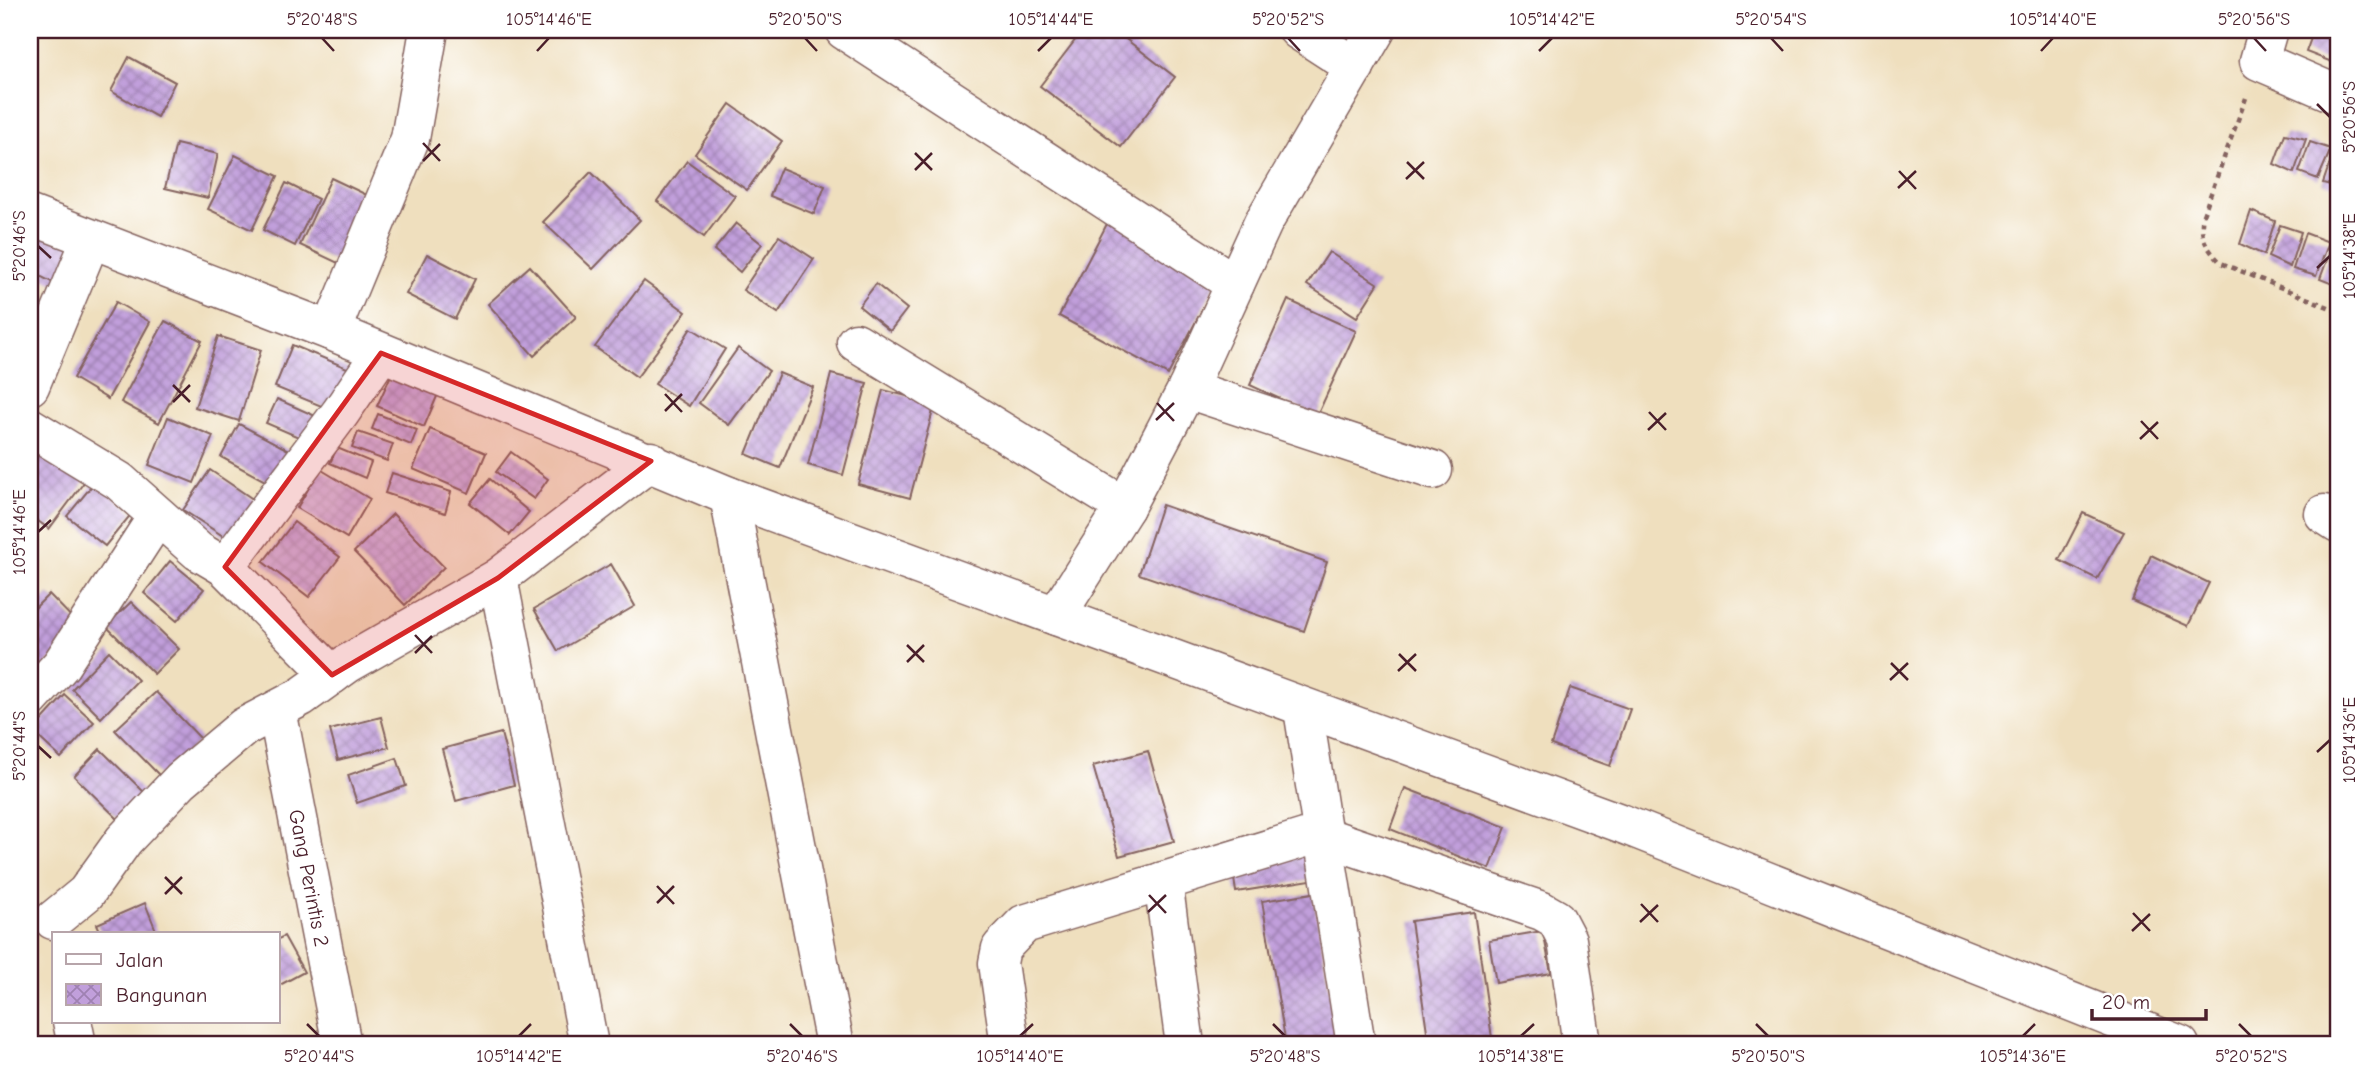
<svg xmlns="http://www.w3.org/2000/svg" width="2368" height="1075" font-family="'Comic Neue',sans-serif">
	<defs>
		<pattern id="building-cross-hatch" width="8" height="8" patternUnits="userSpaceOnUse" patternTransform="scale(1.75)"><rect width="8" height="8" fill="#c19fdb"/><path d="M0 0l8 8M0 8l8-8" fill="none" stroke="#9f81b2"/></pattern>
	</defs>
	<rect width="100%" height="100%" fill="#fff"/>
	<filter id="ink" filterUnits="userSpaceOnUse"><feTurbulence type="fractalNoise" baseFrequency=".0143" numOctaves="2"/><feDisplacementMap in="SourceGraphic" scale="14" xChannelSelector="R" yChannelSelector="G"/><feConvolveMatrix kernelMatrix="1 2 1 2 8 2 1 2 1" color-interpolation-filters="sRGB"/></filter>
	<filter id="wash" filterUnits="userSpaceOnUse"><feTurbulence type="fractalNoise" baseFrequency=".00686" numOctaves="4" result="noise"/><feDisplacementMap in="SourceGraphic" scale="28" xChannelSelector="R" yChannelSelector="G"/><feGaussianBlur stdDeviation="1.57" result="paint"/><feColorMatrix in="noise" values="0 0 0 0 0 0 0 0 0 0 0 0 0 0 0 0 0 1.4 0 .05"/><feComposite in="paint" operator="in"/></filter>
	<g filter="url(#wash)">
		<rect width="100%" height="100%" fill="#efdfbe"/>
		<g id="blocks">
			<g fill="url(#building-cross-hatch)">
				<polygon points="1083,30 1114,30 1175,77 1121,147 1040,86"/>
				<polygon points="2314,30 2338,30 2337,64 2306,52"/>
				<polygon points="129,57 175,82 157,117 111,91"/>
				<polygon points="730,104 782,141 747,190 695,154"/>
				<polygon points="2285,134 2306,139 2294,173 2274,164"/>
				<polygon points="2310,142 2331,149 2318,179 2299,172"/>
				<polygon points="176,144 218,154 208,198 165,188"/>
				<polygon points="2334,151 2338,152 2338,187 2323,183"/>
				<polygon points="235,155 278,176 252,230 208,209"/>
				<polygon points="687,161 735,196 704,237 657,201"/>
				<polygon points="781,168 825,186 814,214 770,196"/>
				<polygon points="591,172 640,220 593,269 543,222"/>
				<polygon points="331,178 369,196 338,263 300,245"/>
				<polygon points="286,183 318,199 295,246 263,230"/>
				<polygon points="2251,211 2275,221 2264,255 2240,244"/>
				<polygon points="1110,218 1219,277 1168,375 1059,316"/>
				<polygon points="30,223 79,249 59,286 30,271"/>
				<polygon points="736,223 762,244 740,272 714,250"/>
				<polygon points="2280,225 2301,232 2290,267 2268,257"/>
				<polygon points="2305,233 2329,242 2316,276 2293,269"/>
				<polygon points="779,236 814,259 778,313 743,290"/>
				<polygon points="2334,241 2338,242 2338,286 2320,279"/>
				<polygon points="1329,252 1378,284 1357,317 1307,285"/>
				<polygon points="427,254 475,279 455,319 406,294"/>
				<polygon points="530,266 576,317 534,356 488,304"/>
				<polygon points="644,281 686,312 637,377 595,347"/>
				<polygon points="876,284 907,309 890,331 859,306"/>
				<polygon points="1288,300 1356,331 1317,416 1250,385"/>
				<polygon points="116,302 150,322 108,399 73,378"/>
				<polygon points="165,321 202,341 159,423 121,402"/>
				<polygon points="691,328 725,349 689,406 655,384"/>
				<polygon points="218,336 261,350 239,421 195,407"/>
				<polygon points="292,345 352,370 336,412 275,387"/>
				<polygon points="738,348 769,371 729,425 699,403"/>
				<polygon points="392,373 438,394 424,427 377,406"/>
				<polygon points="779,373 813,387 780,468 746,454"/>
				<polygon points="831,374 867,383 843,475 808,465"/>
				<polygon points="883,390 935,403 910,498 858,484"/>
				<polygon points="277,399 320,418 310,442 266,423"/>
				<polygon points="378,414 417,430 411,445 372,429"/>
				<polygon points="168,417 213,436 194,483 149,465"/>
				<polygon points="239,424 296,454 278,488 221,457"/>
				<polygon points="430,429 486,453 469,493 413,469"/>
				<polygon points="358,432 393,444 387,461 352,448"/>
				<polygon points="46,445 88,477 49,529 30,515 30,467"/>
				<polygon points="337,448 371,462 365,478 330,463"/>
				<polygon points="511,452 548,479 534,499 496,472"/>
				<polygon points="320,469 370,499 347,538 297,508"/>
				<polygon points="210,470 263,506 237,545 183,510"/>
				<polygon points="392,473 451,492 445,513 385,493"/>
				<polygon points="490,479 529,512 510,535 470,503"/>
				<polygon points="95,482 133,512 105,546 67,516"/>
				<polygon points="1162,505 1327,562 1304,631 1139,574"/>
				<polygon points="2083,513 2124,532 2097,579 2059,560"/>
				<polygon points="393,514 444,567 405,605 354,552"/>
				<polygon points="294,522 340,557 309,597 263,562"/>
				<polygon points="2151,555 2209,583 2188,626 2132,601"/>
				<polygon points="170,561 204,589 177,621 144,593"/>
				<polygon points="611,564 635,606 558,651 534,609"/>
				<polygon points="49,594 83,629 30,681 30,613"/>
				<polygon points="131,602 179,649 154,674 106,626"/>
				<polygon points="109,651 138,680 101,718 72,689"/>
				<polygon points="1570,688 1630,709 1610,766 1551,745"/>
				<polygon points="156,692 201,739 161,777 115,730"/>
				<polygon points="65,695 94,722 61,758 32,731"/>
				<polygon points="381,717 389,747 338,760 330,730"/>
				<polygon points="501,733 514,785 456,801 442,749"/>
				<polygon points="100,749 147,795 120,821 74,776"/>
				<polygon points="1148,751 1174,841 1119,856 1093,766"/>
				<polygon points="397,758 406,786 357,803 348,775"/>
				<polygon points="1405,788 1506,827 1490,869 1390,829"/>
				<polygon points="1313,853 1317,879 1236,892 1232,865"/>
				<polygon points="1313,893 1339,1045 1286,1045 1262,901"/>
				<polygon points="145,903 157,933 101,933 97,924"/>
				<polygon points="1474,912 1493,1045 1429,1045 1411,921"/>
				<polygon points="1543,931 1551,973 1496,983 1489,940"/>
				<polygon points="284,936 304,972 278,986 278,939"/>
			</g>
		</g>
	</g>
	<g filter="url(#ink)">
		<use href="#blocks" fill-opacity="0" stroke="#84625e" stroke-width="2"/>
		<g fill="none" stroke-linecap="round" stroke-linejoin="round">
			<g stroke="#84625e" stroke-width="41">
				<g id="minor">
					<polyline points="844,30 1235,284"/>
					<polyline points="1298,30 1355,67"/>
					<polyline points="2268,30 2259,61 2338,95"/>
					<polyline points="30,215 331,331 729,496 1623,824 2180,1045"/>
					<polyline points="331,331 410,139 429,30"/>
					<polyline points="856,342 1125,507"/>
					<polyline points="30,386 91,239"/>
					<polyline points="1187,389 1433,470"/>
					<polyline points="30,427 119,481 198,551 225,567 341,412 381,353"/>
					<polyline points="729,496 835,1045"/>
					<polyline points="2324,514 2338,523"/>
					<polyline points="225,567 332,675"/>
					<polyline points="498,578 589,1045"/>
					<polyline points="1056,616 1125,507 1187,389 1263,223 1376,30"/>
					<polyline points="30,699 61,665 157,517"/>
					<polyline points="1303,709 1356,1045"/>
					<polyline points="277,710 342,1045"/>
					<polyline points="1323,836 1542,911 1556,919 1567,940 1582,1045"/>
					<polyline points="1163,881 1185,1045"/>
					<polyline points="53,920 86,893 124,840 181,780 244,727 301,697 347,664 498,578 651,461"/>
					<polyline points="72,1021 77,1045"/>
					<polyline points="1010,1045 998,963 1001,948 1024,924 1321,833"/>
				</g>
			</g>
			<path stroke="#84625e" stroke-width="4.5" stroke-dasharray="5 5" stroke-linecap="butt" d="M 2246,98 L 2203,215 C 2199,237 2206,247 2221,263 L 2338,311"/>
			<use href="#minor" stroke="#fff" stroke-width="38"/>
		</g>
	</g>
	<path fill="#d62828" fill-opacity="0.2" stroke="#d62828" stroke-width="5" stroke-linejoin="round" d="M 381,353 L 651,461 L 498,578 L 332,675 L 225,567 Z"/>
	<path fill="none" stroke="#4a1f2b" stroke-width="2.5" d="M 322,38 L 334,51M 805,38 L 817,51M 1288,38 L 1300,51M 1771,38 L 1783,51M 2254,38 L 2266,51M 537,51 L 549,38M 1038,51 L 1051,38M 1539,51 L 1552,38M 2041,51 L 2053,38M 2317,104 L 2330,117M 423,143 L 440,161M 915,153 L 932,170M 423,161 L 440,144M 1407,162 L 1424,179M 915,170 L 932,153M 1899,171 L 1916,189M 1406,179 L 1424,162M 1898,188 L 1916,171M 38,246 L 51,258M 2317,268 L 2330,256M 173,385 L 190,402M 665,394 L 682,412M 173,402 L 190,385M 1157,403 L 1174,421M 665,411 L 682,394M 1649,412 L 1666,430M 1156,420 L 1174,403M 2141,421 L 2158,439M 1648,430 L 1666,413M 2140,439 L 2158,422M 38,532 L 51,520M 415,635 L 432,653M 907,645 L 924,662M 415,653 L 432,636M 1399,654 L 1416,671M 907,662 L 924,645M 1891,663 L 1908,680M 1398,671 L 1416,654M 1890,680 L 1908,663M 38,746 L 51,758M 2317,752 L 2330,740M 165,877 L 182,894M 657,886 L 674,904M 165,894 L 182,877M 1149,895 L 1166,913M 657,903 L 674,886M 1641,904 L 1658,922M 1148,912 L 1166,895M 2133,913 L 2150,931M 1640,922 L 1658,905M 2132,931 L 2150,914M 307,1024 L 319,1036M 790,1024 L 802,1036M 1273,1024 L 1285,1036M 1756,1024 L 1768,1036M 2239,1024 L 2251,1036M 519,1036 L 531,1024M 1020,1036 L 1033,1024M 1521,1036 L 1534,1024M 2023,1036 L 2035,1024"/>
	<g text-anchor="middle" stroke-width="6" stroke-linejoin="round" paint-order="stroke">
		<g font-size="21" fill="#4a1f2b" stroke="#fff">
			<text transform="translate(309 878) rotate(79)" y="7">Gang Perintis 2</text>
		</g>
	</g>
	<rect width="2368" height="1075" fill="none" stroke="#fff" stroke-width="77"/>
	<rect x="52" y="932" width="228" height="91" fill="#ffffff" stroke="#b7a5aa" stroke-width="2"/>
	<rect x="66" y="954" width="35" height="10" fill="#ffffff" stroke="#b7a5aa" stroke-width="2"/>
	<text x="116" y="967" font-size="21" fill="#4a1f2b">Jalan</text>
	<rect x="66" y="984" width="35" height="21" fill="url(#building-cross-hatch)" stroke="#b7a5aa" stroke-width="2"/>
	<text x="116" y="1002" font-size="21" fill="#4a1f2b">Bangunan</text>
	<path d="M2092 1009v10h114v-10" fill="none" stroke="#4a1f2b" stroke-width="3.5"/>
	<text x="2102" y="1009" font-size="21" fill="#4a1f2b" stroke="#ffffff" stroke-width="5" paint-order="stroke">20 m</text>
	<rect x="38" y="38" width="2292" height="998" fill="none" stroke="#4a1f2b" stroke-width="2.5"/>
	<g font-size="18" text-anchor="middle" fill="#4a1f2b">
		<text x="322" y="25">5°20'48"S</text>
		<text x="549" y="25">105°14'46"E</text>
		<text x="805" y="25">5°20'50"S</text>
		<text x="1051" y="25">105°14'44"E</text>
		<text x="1288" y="25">5°20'52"S</text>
		<text x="1552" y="25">105°14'42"E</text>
		<text x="1771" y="25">5°20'54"S</text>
		<text x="2053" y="25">105°14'40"E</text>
		<text x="2254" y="25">5°20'56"S</text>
		<text transform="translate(2349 117) rotate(-90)" y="6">5°20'56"S</text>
		<text transform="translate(19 246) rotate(-90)" y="6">5°20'46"S</text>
		<text transform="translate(2349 256) rotate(-90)" y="6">105°14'38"E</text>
		<text transform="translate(19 532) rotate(-90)" y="6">105°14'46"E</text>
		<text transform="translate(2349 740) rotate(-90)" y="6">105°14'36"E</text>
		<text transform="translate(19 746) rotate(-90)" y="6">5°20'44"S</text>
		<text x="319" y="1062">5°20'44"S</text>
		<text x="519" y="1062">105°14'42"E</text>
		<text x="802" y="1062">5°20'46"S</text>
		<text x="1020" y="1062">105°14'40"E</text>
		<text x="1285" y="1062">5°20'48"S</text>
		<text x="1521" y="1062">105°14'38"E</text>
		<text x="1768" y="1062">5°20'50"S</text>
		<text x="2023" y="1062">105°14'36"E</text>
		<text x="2251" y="1062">5°20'52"S</text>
	</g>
</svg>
